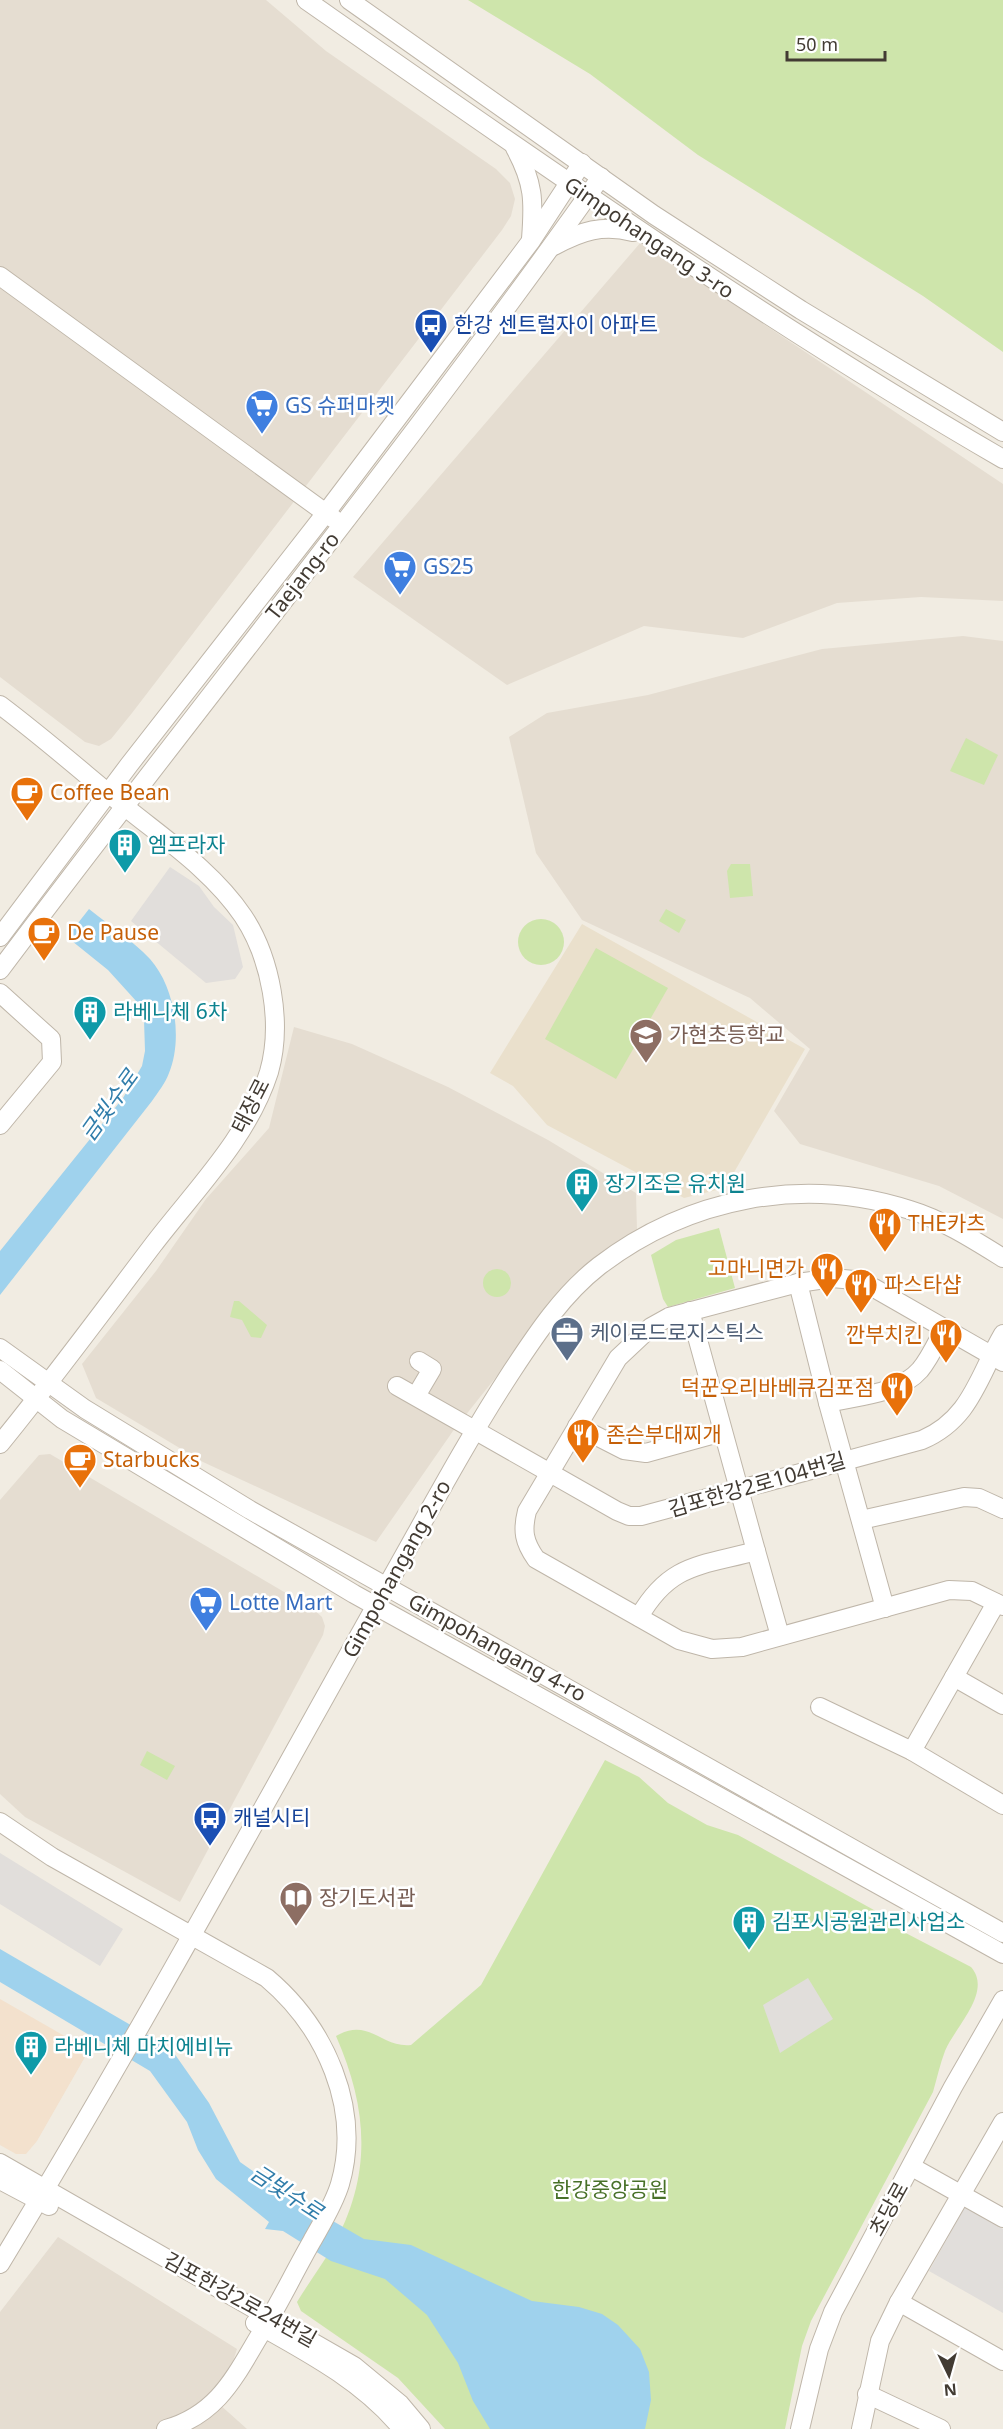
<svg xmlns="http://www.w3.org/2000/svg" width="1003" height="2429" font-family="'Noto Sans','Noto Sans KR',sans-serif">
	<rect width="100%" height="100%" fill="#f1ece2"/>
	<g fill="#e5ddd1">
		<polygon points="0,0 266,0 326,51 496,169 510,183 515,199 511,216 502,230 132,713 111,739 99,746 85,742 0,677"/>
		<polygon points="641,242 1003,484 1003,601 921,597 837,603 743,638 644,626 507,685 353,577"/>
		<polygon points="963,636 1003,641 1003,1219 939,1186 800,1144 774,1111 810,1049 750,998 582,920 536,853 509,737 547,713 648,695 822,649"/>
		<polygon points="294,1027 352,1044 448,1087 548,1140 636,1193 637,1230 563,1293 453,1431 376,1542 203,1462 96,1398 82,1364 156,1271 206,1199 269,1128"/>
		<polygon points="50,1454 313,1609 322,1617 325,1626 323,1635 180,1902 25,1817 0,1794 0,1500 39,1455"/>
		<polygon points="58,2237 237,2349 219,2404 247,2429 0,2429 0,2312"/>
	</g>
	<polygon fill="#f3e1cd" points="0,1999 89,2050 37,2141 26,2154 16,2154 0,2145"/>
	<polygon fill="#eae0cc" points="582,924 805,1049 725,1188 684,1198 547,1125 513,1086 490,1073"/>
	<g fill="#cee5ab">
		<polygon points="468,0 1003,0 1003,352 923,296 698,155 590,74"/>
		<polygon points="966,738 998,755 984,785 950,771"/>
		<polygon points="731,864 750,864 753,896 730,898 727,871"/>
		<polygon points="666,909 686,920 679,933 659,921"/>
		<circle cx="541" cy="942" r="23"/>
		<polygon points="596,948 668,988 616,1079 545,1039"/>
		<polygon points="719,1228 735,1288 668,1307 663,1299 651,1255 676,1240"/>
		<circle cx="497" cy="1283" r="14"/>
		<polygon points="234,1301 239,1301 267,1325 261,1338 251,1337 242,1320 230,1317"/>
		<polygon points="147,1751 175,1766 167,1780 140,1765"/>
		<path d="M 605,1760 L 639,1777 L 668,1803 L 707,1825 L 738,1835 L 883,1915 L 898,1929 L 971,1967 C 993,1992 955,2027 945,2051 C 940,2064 937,2078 933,2092 L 811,2321 L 802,2346 L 785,2429 L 445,2429 L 398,2378 L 301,2311 L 297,2302 C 308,2284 321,2266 332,2248 C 373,2175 368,2109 336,2036 C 369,2017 381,2048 411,2045 L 481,1985 Z"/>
	</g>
	<g fill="#e1dedb">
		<polygon points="170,867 199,886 214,907 233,925 243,967 235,979 206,983 131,921"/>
		<polygon points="0,1853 123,1929 100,1966 0,1904"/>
		<polygon points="808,1978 833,2019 780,2053 763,2005"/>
		<polygon points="965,2207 1003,2229 1003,2313 929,2271"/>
	</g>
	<g fill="#9fd2ed">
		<path d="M 89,909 C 109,925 132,940 150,959 C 175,987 183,1039 169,1073 C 165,1084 158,1092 152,1101 L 0,1295 L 0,1251 L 123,1098 L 142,1066 L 145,1051 L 144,1020 L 137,1002 L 108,970 L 67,937 Z"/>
		<polygon points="0,1949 165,2045 174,2053 209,2103 240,2162 281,2191 364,2239 411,2245 532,2301 579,2307 602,2314 618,2325 640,2349 649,2372 651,2400 645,2429 490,2429 473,2401 458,2363 427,2315 385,2279 331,2261 283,2231 265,2229 269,2222 216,2179 198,2150 187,2122 150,2071 0,1982"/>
	</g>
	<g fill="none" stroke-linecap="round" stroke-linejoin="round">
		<g stroke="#bfb6a9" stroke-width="20">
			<g id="minor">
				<path d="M 306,0 C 535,160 761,319 1003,459"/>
				<polyline points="349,0 654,215 801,310 1003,432"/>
				<path d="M 515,148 C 534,183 534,201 531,239"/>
				<path d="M 554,246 C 581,231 603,224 633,232"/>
				<polyline points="0,276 334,519"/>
				<path d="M 0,705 C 44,738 86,775 129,810 C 169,842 214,873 243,916 C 271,958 283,1023 269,1072 C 248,1138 195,1190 153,1245 C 103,1311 53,1379 0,1444"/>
				<polyline points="0,937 129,765 325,514 531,241 582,163"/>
				<path d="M 0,970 C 199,705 409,448 601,177"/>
				<polyline points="0,993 51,1039 52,1062 0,1125"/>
				<polyline points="798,1283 828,1403 885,1608"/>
				<polyline points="690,1311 756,1551"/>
				<polyline points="0,1348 85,1409 250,1510 1003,1933"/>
				<path d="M 1003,1362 L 874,1288 L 854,1280 L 832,1278 L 798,1283 L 669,1317 L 651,1327 L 618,1358 L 527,1511 C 522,1531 524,1542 536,1559 L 679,1640 L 712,1649 L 742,1647 L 949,1590 L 972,1591 L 1003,1606"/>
				<polyline points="0,1370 62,1419 354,1594 1003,1954"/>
				<path d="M 397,1386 L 617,1511 L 629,1516 L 641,1516 L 922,1440 C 971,1419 978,1377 1003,1334"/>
				<polyline points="416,1396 432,1369 419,1361"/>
				<path d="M 828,1403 C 858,1396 899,1394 920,1370 C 930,1358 937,1342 944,1329"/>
				<polyline points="577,1426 624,1450 646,1453 722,1432"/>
				<polyline points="861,1520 964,1497 979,1498 1003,1509"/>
				<polyline points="996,1603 912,1751 1003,1805"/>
				<path d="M 639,1617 C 670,1563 701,1566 756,1551 L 780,1636"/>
				<polyline points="954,1677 1003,1705"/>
				<polyline points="820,1707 912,1751"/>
				<path d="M 0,1822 L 52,1857 L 267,1978 C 325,2027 362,2108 340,2184 C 334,2204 322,2223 312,2241 C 296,2269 282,2298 266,2325 C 237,2371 222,2413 166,2429"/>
				<polyline points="0,2163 354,2366 400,2404 421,2429"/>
				<polyline points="912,2167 1003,2218"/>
				<polyline points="0,2180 49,2206"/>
				<path d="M 0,2264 C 134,2044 257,1818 383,1593 C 425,1519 465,1443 512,1371 C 537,1333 563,1294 599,1266 C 688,1198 803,1175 910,1210 C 943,1220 974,1240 1003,1258"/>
				<polyline points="899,2302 1003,2361"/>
				<path d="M 255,2323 C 307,2352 364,2382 402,2429"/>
				<polyline points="867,2394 941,2429"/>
				<polyline points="800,2429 819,2349 833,2312 953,2087 1003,2000"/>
				<polyline points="861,2429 880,2341 899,2302 1003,2122"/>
			</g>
		</g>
		<use href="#minor" stroke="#fff" stroke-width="18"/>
	</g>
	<defs>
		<g id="bus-pin" transform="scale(1.725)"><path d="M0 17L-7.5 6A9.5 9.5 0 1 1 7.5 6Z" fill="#1a4fb4" stroke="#fff"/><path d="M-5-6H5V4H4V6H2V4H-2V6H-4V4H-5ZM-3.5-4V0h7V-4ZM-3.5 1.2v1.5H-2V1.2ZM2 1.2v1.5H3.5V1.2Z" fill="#fff"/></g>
		<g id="supermarket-pin" transform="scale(1.725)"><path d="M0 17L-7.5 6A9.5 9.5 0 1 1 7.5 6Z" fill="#3f7fe0" stroke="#fff"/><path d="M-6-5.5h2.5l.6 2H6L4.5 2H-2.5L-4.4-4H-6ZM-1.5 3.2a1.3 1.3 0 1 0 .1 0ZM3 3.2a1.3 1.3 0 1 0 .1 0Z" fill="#fff"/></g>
		<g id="cafe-pin" transform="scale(1.725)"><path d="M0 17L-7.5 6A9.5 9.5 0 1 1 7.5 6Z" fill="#e8710a" stroke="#fff"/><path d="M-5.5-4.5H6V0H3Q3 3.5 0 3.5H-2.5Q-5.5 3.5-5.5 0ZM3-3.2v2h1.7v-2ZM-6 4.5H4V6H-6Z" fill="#fff"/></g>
		<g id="building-pin" transform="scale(1.725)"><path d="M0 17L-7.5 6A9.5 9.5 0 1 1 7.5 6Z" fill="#0f9aa8" stroke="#fff"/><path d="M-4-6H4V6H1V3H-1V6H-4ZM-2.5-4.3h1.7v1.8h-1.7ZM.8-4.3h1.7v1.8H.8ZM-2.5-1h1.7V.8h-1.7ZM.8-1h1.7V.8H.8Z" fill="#fff"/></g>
		<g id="school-pin" transform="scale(1.725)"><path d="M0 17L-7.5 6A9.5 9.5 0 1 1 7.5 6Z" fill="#8d6e63" stroke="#fff"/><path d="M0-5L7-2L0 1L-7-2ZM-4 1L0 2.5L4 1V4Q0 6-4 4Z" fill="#fff"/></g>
		<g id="restaurant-pin" transform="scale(1.725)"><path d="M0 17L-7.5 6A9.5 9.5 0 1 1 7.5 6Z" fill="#e8710a" stroke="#fff"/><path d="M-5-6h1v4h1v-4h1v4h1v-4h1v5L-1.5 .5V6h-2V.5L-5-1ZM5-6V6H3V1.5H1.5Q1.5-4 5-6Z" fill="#fff"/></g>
		<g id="office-pin" transform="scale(1.725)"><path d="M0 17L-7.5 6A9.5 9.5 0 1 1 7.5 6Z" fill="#5c6f8a" stroke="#fff"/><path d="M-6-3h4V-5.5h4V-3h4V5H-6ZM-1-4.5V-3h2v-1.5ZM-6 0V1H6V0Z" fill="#fff"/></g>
		<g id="library-pin" transform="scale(1.725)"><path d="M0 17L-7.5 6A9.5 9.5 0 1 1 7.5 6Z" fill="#8d6e63" stroke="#fff"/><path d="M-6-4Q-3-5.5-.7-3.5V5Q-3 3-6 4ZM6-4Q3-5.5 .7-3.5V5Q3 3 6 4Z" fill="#fff"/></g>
	</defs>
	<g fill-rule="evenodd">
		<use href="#bus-pin" x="431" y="325"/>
		<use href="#supermarket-pin" x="262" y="406"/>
		<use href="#supermarket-pin" x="400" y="567"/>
		<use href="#cafe-pin" x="27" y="793"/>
		<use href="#building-pin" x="125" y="845"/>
		<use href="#cafe-pin" x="44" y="933"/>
		<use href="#building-pin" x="90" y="1012"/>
		<use href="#school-pin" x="646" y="1035"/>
		<use href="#building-pin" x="582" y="1184"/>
		<use href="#restaurant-pin" x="885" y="1224"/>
		<use href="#restaurant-pin" x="827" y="1269"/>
		<use href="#restaurant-pin" x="861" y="1285"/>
		<use href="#office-pin" x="567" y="1333"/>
		<use href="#restaurant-pin" x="946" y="1335"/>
		<use href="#restaurant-pin" x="897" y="1388"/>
		<use href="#restaurant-pin" x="583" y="1435"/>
		<use href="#cafe-pin" x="80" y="1460"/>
		<use href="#supermarket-pin" x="206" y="1603"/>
		<use href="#bus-pin" x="210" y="1818"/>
		<use href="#library-pin" x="296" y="1898"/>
		<use href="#building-pin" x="749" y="1922"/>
		<use href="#building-pin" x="31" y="2047"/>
	</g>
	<g text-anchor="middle" stroke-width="5" stroke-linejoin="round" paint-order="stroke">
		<g font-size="21" fill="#423b33" stroke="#fff">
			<text transform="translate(649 238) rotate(34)" y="7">Gimpohangang 3-ro</text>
			<text transform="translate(303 576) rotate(-52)" y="7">Taejang-ro</text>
			<text transform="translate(251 1106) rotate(-63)" y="7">태장로</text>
			<text transform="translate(757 1485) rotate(-16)" y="7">김포한강2로104번길</text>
			<text transform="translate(397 1569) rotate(-61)" y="7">Gimpohangang 2-ro</text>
			<text transform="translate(497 1648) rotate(29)" y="7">Gimpohangang 4-ro</text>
			<text transform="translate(889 2209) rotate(-61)" y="7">초당로</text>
			<text transform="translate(240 2300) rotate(29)" y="7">김포한강2로24번길</text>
		</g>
		<g font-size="21" fill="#164399" stroke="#fff" text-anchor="start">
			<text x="454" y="332">한강 센트럴자이 아파트</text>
			<text x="233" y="1825">캐널시티</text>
		</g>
		<g font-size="21" fill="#366cbe" stroke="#fff" text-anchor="start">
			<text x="285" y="413">GS 슈퍼마켓</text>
			<text x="423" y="574">GS25</text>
			<text x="229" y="1610">Lotte Mart</text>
		</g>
		<g font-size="21" fill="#c56008" stroke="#fff" text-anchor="start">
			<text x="50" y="800">Coffee Bean</text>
			<text x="67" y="940">De Pause</text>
			<text x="908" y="1231">THE카츠</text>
			<text x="804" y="1276" text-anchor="end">고마니면가</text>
			<text x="884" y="1292">파스타샵</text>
			<text x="923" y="1342" text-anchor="end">깐부치킨</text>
			<text x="874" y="1395" text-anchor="end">덕꾼오리바베큐김포점</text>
			<text x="606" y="1442">존슨부대찌개</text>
			<text x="103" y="1467">Starbucks</text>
		</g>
		<g font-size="21" fill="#0d838f" stroke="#fff" text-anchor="start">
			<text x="148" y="852">엠프라자</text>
			<text x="113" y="1019">라베니체 6차</text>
			<text x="605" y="1191">장기조은 유치원</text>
			<text x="772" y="1929">김포시공원관리사업소</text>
			<text x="54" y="2054">라베니체 마치에비뉴</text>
		</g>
		<g font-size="21" fill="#785e54" stroke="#fff" text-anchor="start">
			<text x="669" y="1042">가현초등학교</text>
			<text x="319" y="1905">장기도서관</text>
		</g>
		<g font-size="21" fill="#4e5e75" stroke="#fff" text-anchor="start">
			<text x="590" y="1340">케이로드로지스틱스</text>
		</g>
		<g font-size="21" fill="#487129" stroke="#fff">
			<text x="610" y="2197">한강중앙공원</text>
		</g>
		<g font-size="22" font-style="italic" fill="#307daa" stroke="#fff">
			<text transform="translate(109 1105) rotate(-54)" y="8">금빛수로</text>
			<text transform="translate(287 2192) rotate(33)" y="8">금빛수로</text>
		</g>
	</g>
	<g transform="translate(949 2375) rotate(175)" stroke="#ffffff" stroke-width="4.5" paint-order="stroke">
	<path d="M0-4.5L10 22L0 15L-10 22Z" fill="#423b33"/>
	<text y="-9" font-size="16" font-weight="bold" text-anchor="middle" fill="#423b33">N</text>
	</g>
	<path d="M787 51v9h98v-9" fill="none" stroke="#423b33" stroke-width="3"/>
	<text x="796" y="51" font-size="18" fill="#423b33" stroke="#ffffff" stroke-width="4.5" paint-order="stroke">50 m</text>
</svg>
